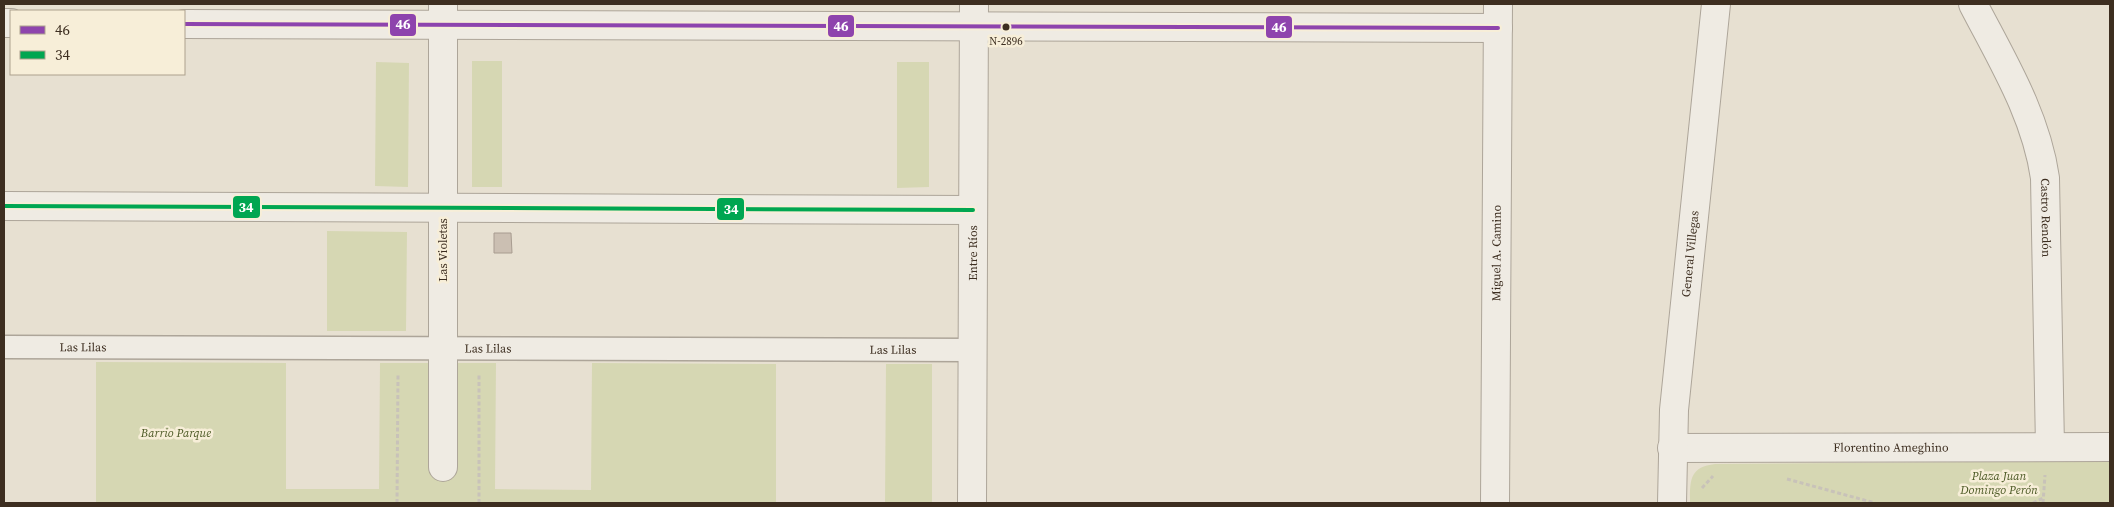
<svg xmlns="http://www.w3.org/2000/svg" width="2114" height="507" font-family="'Source Serif 4',serif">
	<rect width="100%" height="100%" fill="#e7e0d1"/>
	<g fill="#d6d7b3">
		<rect x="472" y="61" width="30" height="126"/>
		<polygon points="376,62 409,63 408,187 375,186"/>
		<polygon points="897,62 929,62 929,187 897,188"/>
		<polygon points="327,231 407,232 406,331 327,331"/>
		<polygon points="96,362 286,363 286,489 379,489 380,363 496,363 495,489 591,490 592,363 776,364 776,503 96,503"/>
		<polygon points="886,364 932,364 932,503 885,503"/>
		<path d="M 2110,461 L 2110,503 L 1690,503 C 1690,481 1689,467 1715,464 Z"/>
	</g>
	<polygon fill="#cbbfb2" stroke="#a89c90" points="494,233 511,233 512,253 494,253"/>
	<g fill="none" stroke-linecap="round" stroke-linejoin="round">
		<g stroke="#ada599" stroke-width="25">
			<g id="pedestrian">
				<path id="s1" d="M 4,347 L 972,350"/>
			</g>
		</g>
		<g stroke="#ada599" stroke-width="30">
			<g id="minor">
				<path id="s2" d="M 1973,4 C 2002,60 2036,115 2045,178 L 2050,447"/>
				<polyline points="4,23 11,23"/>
				<polyline points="184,24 1498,28"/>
				<polyline points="4,206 973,210"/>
				<path id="s3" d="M 1672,448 L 2110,447"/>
				<polyline points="443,467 443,4"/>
				<path id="s4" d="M 1495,503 L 1498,4"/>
				<path id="s5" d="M 1672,503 L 1674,410 L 1716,4"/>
			</g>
		</g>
		<g stroke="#ada599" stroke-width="30">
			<g id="tertiary">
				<path id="s6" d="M 972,503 L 974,4"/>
			</g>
		</g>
		<g stroke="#c8c2b9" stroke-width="3" stroke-dasharray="4 2.5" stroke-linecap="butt">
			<polyline points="1787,479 1875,503"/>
			<polyline points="1702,488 1713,476"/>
			<polyline points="397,503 398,374"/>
			<polyline points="479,503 479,374"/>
			<polyline points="2033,503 2043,498"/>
			<polyline points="2043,503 2045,475"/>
		</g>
		<use href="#pedestrian" stroke="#efebe3" stroke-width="22"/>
		<use href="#minor" stroke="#efebe3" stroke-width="28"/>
		<use href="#tertiary" stroke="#efebe3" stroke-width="28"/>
		<g stroke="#f7eed8" stroke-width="8">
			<polyline id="bus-1" points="184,24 1498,28"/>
		</g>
		<g stroke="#f7eed8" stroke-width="8">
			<polyline id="bus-2" points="4,206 973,210"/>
		</g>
		<use href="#bus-1" stroke="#8e44ad" stroke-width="4"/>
		<use href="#bus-2" stroke="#00a651" stroke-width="4"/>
	</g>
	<circle fill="#3d2e20" stroke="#f7eed8" stroke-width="2" cx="1006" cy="27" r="4.5"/>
	<g text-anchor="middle" stroke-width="5" stroke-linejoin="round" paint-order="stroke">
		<g font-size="11" fill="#3d2e20" stroke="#f7eed8">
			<text x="1006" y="45">N-2896</text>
		</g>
		<g font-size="12" fill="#3d2e20" stroke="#f7eed8">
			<text dy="4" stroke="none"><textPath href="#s2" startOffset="229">Castro Rendón</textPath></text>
			<text transform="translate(443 250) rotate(-90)" y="4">Las Violetas</text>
			<text dy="4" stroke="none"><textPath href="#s6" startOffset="250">Entre Ríos</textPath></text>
			<text dy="4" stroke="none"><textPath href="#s4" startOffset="250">Miguel A. Camino</textPath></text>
			<text dy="4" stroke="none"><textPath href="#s5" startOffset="250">General Villegas</textPath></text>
			<text dy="4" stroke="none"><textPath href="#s1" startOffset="79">Las Lilas</textPath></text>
			<text dy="4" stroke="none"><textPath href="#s1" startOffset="484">Las Lilas</textPath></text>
			<text dy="4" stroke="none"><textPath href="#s1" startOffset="889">Las Lilas</textPath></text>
			<text dy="4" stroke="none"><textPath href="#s3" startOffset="219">Florentino Ameghino</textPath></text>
		</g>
		<g font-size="12" font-style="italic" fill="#4d5a26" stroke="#f7eed8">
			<text x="176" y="437">Barrio Parque</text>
			<text x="1999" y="480">Plaza Juan<tspan x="1999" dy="14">Domingo Perón</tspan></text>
		</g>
	</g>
	<g stroke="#f7eed8" stroke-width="2">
		<rect x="389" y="13" width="28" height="24" rx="5" fill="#8e44ad"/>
		<rect x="827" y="14" width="28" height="24" rx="5" fill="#8e44ad"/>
		<rect x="1265" y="15" width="28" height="24" rx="5" fill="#8e44ad"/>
		<rect x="232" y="195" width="29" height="24" rx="5" fill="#00a651"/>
		<rect x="716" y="197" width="29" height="24" rx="5" fill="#00a651"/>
	</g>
	<g font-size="14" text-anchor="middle" font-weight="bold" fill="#fff">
		<text x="403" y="29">46</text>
		<text x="841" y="31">46</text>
		<text x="1279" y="32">46</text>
		<text x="246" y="212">34</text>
		<text x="731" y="214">34</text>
	</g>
	<rect width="2114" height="507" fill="none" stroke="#3d2e20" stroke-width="10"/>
	<rect x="10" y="10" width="175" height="65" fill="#f7eed8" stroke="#ada18e"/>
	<rect x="20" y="26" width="25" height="8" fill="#8e44ad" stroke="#ada18e"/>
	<text x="55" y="35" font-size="15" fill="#3d2e20">46</text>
	<rect x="20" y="51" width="25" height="8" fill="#00a651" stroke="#ada18e"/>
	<text x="55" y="60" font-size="15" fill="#3d2e20">34</text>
</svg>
